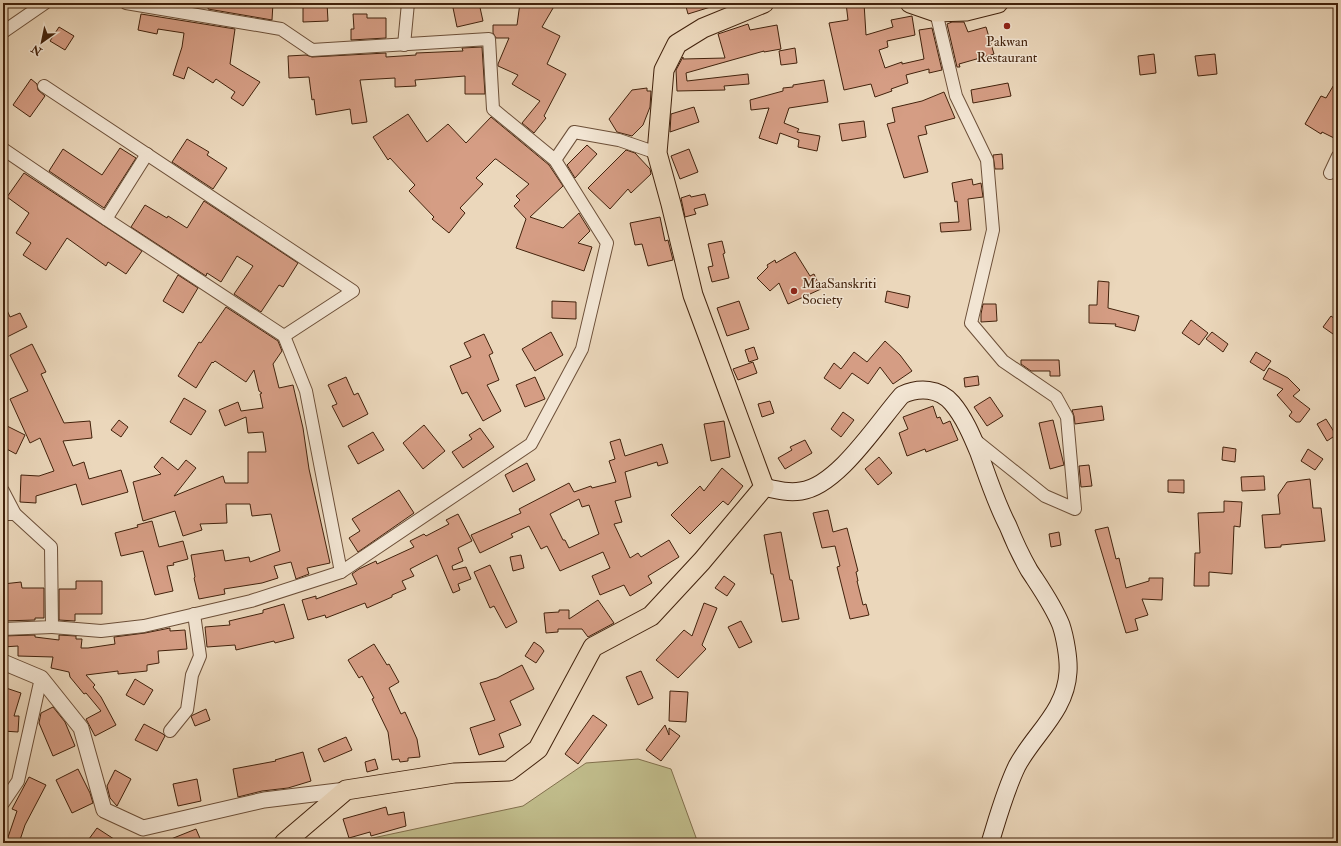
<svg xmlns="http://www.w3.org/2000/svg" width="1341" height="846" font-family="'IM FELL Double Pica',serif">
	<rect width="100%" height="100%" fill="#ebd7bb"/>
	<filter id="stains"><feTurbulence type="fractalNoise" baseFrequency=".005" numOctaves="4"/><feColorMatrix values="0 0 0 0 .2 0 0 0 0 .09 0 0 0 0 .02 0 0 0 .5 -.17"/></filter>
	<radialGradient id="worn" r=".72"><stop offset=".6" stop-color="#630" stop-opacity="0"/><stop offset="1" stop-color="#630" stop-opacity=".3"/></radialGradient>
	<polygon fill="#c0bc8b" stroke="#816f4c" points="638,759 671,769 698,843 370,843 368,839 523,806 586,763"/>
	<g fill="#d59d84" stroke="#42220c" fill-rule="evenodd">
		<polygon points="209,3 273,3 272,20 208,9"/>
		<polygon points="303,3 327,3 328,21 303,22"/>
		<polygon points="452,3 479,3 483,21 457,27"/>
		<polygon points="520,3 556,3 542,27 560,36 547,64 566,74 544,116 546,118 534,133 522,123 540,101 512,84 518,75 498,66 498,64 509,38 496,38 493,33 493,25 517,25"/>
		<polygon points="685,3 717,3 717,5 688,14"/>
		<polygon points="846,3 864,3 866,35 893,27 891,20 912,16 915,35 887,41 888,47 879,50 885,68 902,62 902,64 924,59 919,30 932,28 942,70 929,73 929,69 906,75 908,83 891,89 892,91 875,97 871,84 844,90 829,23 848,20"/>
		<polygon points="141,14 235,29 230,64 260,82 243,106 231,98 235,92 216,79 213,83 188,67 184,79 173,75 182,47 184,33 158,29 157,34 138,30"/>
		<polygon points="353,14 367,14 367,18 386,18 386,38 351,40 351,29 354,29"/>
		<polygon points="952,22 964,22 968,32 986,27 994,54 959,64 960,67 957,67 947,24"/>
		<polygon points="748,24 750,30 777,25 781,49 764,52 764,51 686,73 687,81 748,74 749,84 724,86 725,90 677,91 676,70 683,57 683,59 725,58 718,34"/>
		<polygon points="59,27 74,36 65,50 50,41"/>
		<polygon points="482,47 485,94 465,94 465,76 415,80 416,86 395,87 395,78 360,80 367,122 352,124 350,109 316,115 314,99 312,100 309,77 289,78 288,56 306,55 312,57 386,53 386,57 416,55 416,53 463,51 462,48"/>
		<polygon points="795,48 797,63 781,65 779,51"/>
		<polygon points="1154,54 1156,73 1140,75 1138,56"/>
		<polygon points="1215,54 1217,74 1198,76 1195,56"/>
		<polygon points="1338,78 1338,140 1322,132 1321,134 1305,124 1321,96 1326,98"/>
		<polygon points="31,79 37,84 38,90 45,96 30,117 13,105"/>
		<polygon points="824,80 828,102 789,108 784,123 799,129 797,132 820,136 817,151 798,147 799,140 780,133 777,144 759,138 769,108 751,110 750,100 783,91 783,88 793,87 793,85"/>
		<polygon points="1008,83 1011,96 973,103 971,90"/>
		<polygon points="647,88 647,91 651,91 650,107 643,125 632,136 617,132 609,119 632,90"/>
		<polygon points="944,92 955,118 925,126 927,134 918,136 928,172 904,178 887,124 895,122 892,108 922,101"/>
		<polygon points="694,107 699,122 670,132 671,114"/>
		<polygon points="408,114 427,142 448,124 466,143 491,117 549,165 563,186 530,217 563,228 579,213 580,215 590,231 578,243 592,247 584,271 516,248 526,219 514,206 520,200 516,196 529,184 496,159 495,159 476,178 483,184 460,208 465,213 449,233 432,219 434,217 409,191 415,185 390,158 388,160 373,137"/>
		<polygon points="864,121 866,137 842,141 839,124"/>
		<polygon points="187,139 209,152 207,155 227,168 213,189 172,162"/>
		<polygon points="587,145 597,154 575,178 567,165"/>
		<polygon points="120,148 136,158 104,208 49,171 63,149 102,175"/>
		<polygon points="689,149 698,172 680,179 671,156"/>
		<polygon points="626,150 635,153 650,169 651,174 631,193 628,189 610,209 588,188"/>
		<polygon points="1002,154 1003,169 995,169 993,155"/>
		<polygon points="24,173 142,251 126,274 108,262 106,266 67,238 46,270 23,255 31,243 16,233 29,213 7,197"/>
		<polygon points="972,179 973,185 981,183 983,197 968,199 971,230 941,232 940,223 959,222 957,201 955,202 952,183"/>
		<polygon points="705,194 708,205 694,209 696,214 685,217 681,198 690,195 691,197"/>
		<polygon points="204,201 298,263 283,287 279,285 261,312 234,294 253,266 237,256 221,282 207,273 206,276 131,227 145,205 167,218 168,216 187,228"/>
		<polygon points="660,217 665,241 668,240 673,260 648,266 642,244 635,245 630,223"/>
		<polygon points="722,241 725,253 723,254 729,278 712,282 708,267 713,266 708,244"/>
		<polygon points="795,252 810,276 814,274 821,289 788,304 779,283 770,291 757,278 768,267 767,265 775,260 776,263"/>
		<polygon points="178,275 198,288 183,313 163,301"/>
		<polygon points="1098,281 1109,282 1108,308 1139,316 1135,331 1115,326 1116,324 1089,323 1089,305 1097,305"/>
		<polygon points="887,291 910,296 908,308 885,302"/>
		<polygon points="3,301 10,317 20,313 27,327 3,339"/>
		<polygon points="552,301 576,302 576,319 552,318"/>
		<polygon points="739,301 749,329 727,336 717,308"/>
		<polygon points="983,304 996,304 997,321 981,322 981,314"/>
		<polygon points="226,307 278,341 282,351 273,364 279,388 293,385 303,428 309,469 330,563 307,568 309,574 296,579 291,562 274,566 278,578 262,583 224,589 225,594 199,599 194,578 195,577 191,555 223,550 225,561 249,557 250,562 280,551 271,514 252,516 250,504 226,504 227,523 200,524 202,530 183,536 175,511 143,521 133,482 161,474 154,467 162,457 178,470 186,460 196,468 174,496 223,476 225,483 248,483 248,452 266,452 263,432 248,433 246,417 225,426 219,410 238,402 241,411 263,408 260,394 262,393 259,391 254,370 246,382 215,361 213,363 212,362 196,388 178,376 199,342 201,343"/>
		<polygon points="1331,316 1338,321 1338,327 1333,334 1323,327"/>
		<polygon points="1191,320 1208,333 1199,345 1182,333"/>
		<polygon points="551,332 563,355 535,371 522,349"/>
		<polygon points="1212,332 1228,344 1223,352 1206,339"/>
		<polygon points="484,334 493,353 489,355 499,380 487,385 501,411 483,421 467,392 462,394 450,366 471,357 464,343"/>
		<polygon points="885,341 900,355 912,371 893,384 880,367 868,384 852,373 840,389 824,378 834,363 841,369 854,352 867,362"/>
		<polygon points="32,344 46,372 41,374 64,423 90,421 92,438 63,441 73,466 84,462 89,479 121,470 128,492 82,505 76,484 36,496 36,503 20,502 21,475 39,476 54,471 40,438 30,443 10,399 28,391 10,355"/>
		<polygon points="754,347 758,359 749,362 745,350"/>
		<polygon points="1256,352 1271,361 1264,371 1250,362"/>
		<polygon points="1021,360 1059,360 1060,376 1050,376 1050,371 1031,371 1021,364"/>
		<polygon points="753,362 757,373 738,380 733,369"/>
		<polygon points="1269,368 1288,378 1300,390 1293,396 1310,409 1300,422 1296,422 1289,416 1292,412 1277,395 1283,389 1263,379"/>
		<polygon points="978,376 979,385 965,387 964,378"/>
		<polygon points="346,377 354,395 358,393 368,414 343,427 332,406 337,404 328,385"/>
		<polygon points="535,377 545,399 525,407 516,385"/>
		<polygon points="990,397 1003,416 987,426 974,407"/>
		<polygon points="184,398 206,411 191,435 170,422"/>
		<polygon points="770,401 774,413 762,417 758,404"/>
		<polygon points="933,406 937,418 940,417 943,424 950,421 958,440 926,452 925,449 907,456 899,433 908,429 903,417"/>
		<polygon points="1102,406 1104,420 1075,424 1074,416 1072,410"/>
		<polygon points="843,412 854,420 841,437 831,429"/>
		<polygon points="1326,419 1336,435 1327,441 1317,424"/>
		<polygon points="119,420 128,427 121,437 111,430"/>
		<polygon points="1053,420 1064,465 1050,469 1039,423"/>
		<polygon points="724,421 730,457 711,461 704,424"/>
		<polygon points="3,424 25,435 16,454 3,447"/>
		<polygon points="424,425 445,451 423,469 403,443"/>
		<polygon points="480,428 494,447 463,468 452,452 472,439 469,435"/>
		<polygon points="373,432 384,450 358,464 348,446"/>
		<path d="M 620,439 L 625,456 L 662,444 L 668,463 L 658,466 L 657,462 L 625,472 L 631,497 L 615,501 L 622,522 L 614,524 L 630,558 L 638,553 L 641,557 L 669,540 L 679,557 L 648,576 L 652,583 L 630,596 L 624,585 L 600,595 L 592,576 L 610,568 L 603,552 L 560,571 L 547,546 L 541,549 L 529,526 L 511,534 L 513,537 L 480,553 L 471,535 L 521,513 L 519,509 L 569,483 L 574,492 L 591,486 L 592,488 L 616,482 L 609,461 L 615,459 L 610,442 ZM 579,499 L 582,507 L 589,505 L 599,534 L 569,548 L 565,540 L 563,540 L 550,514 Z"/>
		<polygon points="805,440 812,453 785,469 778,458 792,450 790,447"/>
		<polygon points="1223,447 1236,449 1235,462 1222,460"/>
		<polygon points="1308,449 1323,459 1315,470 1301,461"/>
		<polygon points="879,457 892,473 878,485 865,469"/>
		<polygon points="527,463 535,480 513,492 505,475"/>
		<polygon points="1089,465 1092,486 1081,487 1079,466"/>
		<polygon points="722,468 743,486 728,505 723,501 690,534 671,515 700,486 704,491"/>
		<polygon points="1264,476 1265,490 1242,491 1241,477"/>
		<polygon points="1310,479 1313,508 1321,508 1325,541 1281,545 1281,547 1265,548 1262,515 1280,514 1278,495 1287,482"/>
		<polygon points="1168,480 1184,480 1184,493 1168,492"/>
		<polygon points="399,490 414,513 358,552 349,538 360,531 352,519"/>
		<polygon points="1224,501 1242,502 1240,527 1234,526 1232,574 1209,572 1209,586 1194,586 1195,553 1200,553 1198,513 1224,512"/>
		<polygon points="828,510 833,532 847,528 858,571 856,572 858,581 857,581 863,605 866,604 869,615 850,619 837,567 840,566 835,546 822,548 813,513"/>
		<polygon points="458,514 472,541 458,548 463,561 452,566 453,570 466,567 471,579 458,584 460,590 453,593 437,555 410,569 414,576 402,581 406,589 392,595 392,597 367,608 365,603 326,618 325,615 308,620 302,600 316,596 316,599 357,584 352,574 359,569 376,561 377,564 414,547 410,541 424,534 426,536 449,524 446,520"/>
		<polygon points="152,521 159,547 183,541 188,559 173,563 174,565 167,566 173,591 155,595 143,551 121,556 115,533 138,527 137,525"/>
		<polygon points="1108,527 1116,559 1119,558 1126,588 1149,581 1149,578 1163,578 1162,600 1142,599 1148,615 1135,619 1138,630 1126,633 1095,530"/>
		<polygon points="781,532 790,580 792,580 799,619 782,622 773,574 771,574 764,535"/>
		<polygon points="1059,532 1061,545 1051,547 1049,534"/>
		<polygon points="521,555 524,568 513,571 510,557"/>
		<polygon points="490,565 517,622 506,628 494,606 490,608 474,572"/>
		<polygon points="724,576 735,584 727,596 715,588"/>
		<polygon points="76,581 102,581 102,614 75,614 75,621 59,620 59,589 76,589"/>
		<polygon points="21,582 22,588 44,588 44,618 35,618 35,620 3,621 3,602 5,602 3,584"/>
		<polygon points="598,600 614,623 588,637 582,629 558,629 558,632 546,633 544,613 559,612 559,610 569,610 569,619"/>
		<polygon points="704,603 717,608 702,645 706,649 678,678 656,660 684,630 692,636"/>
		<polygon points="284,604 294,638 275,643 274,641 236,650 235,645 207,647 205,627 230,625 229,621 263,613 263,610"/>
		<polygon points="741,621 752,642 739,648 728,627"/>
		<polygon points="170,628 170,631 185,630 187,649 158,651 159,663 147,665 147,671 118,674 118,671 86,675 95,685 93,687 101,697 116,725 95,736 86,719 101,711 86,693 84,694 70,677 69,672 51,668 53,657 18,656 18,646 3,647 3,636 35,635 35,637 59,640 59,635 76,636 76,639 82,639 81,648 88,648 115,644 114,637 145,633"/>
		<polygon points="534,642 541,647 544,651 536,663 525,656"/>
		<polygon points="374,644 387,665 389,664 399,682 389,688 401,714 405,712 417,739 420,757 408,758 408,761 400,762 399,759 392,760 388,732 372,699 374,698 362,676 359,678 348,660"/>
		<polygon points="522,665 534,689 510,701 521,725 499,734 504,747 479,755 470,728 495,720 480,683 497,678"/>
		<polygon points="641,671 653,698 638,705 626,677"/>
		<polygon points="135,679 153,690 144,705 126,695"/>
		<polygon points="3,687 21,693 14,716 19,716 18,732 3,731"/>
		<polygon points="670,691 688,692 686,722 669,721"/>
		<polygon points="53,707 65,722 75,746 53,756 39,723 41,713"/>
		<polygon points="206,709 210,720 195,726 191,716 193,715"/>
		<polygon points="593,715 607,725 578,764 565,754"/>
		<polygon points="144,724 163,734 165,736 157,751 135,740"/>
		<polygon points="665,725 669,735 669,728 680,736 661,761 646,750"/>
		<polygon points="346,737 352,750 324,762 318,749"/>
		<polygon points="303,752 311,781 288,788 262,791 238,797 233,769 276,761 275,760"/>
		<polygon points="375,759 378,769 367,772 365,762"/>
		<polygon points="78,769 90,793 93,803 72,813 56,780"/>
		<polygon points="115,770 131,779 117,806 110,798 107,786"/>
		<polygon points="29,777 46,785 25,825 19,843 6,843 17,811 12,809"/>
		<polygon points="197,779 201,801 178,806 173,784"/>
		<polygon points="386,807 388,815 404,812 406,826 371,836 370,832 349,838 343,819"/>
		<polygon points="97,828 120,843 86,843"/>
		<polygon points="196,829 202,843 161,843"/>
	</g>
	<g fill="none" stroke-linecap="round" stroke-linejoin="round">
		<g stroke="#6c4f38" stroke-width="14">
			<g id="minor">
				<polyline points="936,12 956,96 987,160 993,230 971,323 1003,361 1056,397 1067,417 1075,509 1045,496 975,440"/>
				<polyline points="3,32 45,3"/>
				<polyline points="404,45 408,3"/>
				<polyline points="44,86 353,291 284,336"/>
				<polyline points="3,149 106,219 284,336 306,391 341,572"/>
				<polyline points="555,160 574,132 619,140 657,153"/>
				<polyline points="1330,173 1338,156"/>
				<polyline points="106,219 147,154"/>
				<polyline points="3,491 15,514 51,547 52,627 3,629"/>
				<polyline points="3,514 15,514"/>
				<polyline points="52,627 101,631 144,626 251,601 341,572 531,444 582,349 607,243 555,160 493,109 489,39 312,50 281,29 126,3"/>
				<polyline points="170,731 187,710 192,675 200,656 194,614"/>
				<polyline points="3,803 18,781 41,678"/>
			</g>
		</g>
		<g stroke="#6c4f38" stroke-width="17">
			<polyline id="tertiary" points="3,662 41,678 81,728 104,810 143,828 264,800 346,790"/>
		</g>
		<g stroke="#42220c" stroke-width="19">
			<path id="secondary" d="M 764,487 C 777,490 788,493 801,491 C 838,486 878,422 902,395 C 919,387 939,388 952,403 C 964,417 972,436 979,453 C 988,478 996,503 1008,526 C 1014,541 1021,556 1029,570 C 1040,587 1053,605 1061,625 C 1065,637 1069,659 1068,672 C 1066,711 1034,734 1017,766 C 1005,791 998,817 990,843"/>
		</g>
		<g stroke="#42220c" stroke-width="21">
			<g id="primary">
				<polyline points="910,3 936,12 966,11 998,3"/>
				<polyline points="284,843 346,790 454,773 509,771 538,749 593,647 651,616 702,561 764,487 693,295 671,204 657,153 664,70 677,44 703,28 764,3"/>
			</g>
		</g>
		<use href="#minor" stroke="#f2e5d3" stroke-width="12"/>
		<use href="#tertiary" stroke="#f2e5d3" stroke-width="15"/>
		<use href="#secondary" stroke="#f2e5d3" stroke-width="17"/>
		<use href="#primary" stroke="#ebd7bb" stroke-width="19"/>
	</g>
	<g fill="#8f2418" stroke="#f2e5d3" stroke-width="1.5">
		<circle cx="1007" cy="26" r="4"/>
		<circle cx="794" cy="291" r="4"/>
	</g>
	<g text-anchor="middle" stroke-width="3" stroke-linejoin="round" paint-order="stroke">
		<g font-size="14" fill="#42220c" stroke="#f2e5d3">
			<text x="1007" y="46">Pakwan<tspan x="1007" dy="16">Restaurant</tspan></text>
			<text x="802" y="288" text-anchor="start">MaaSanskriti<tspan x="802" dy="16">Society</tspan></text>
		</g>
	</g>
	<rect width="1341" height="846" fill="none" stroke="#ebd7bb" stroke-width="16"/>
	<rect x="4" y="4" width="1333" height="838" fill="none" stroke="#42220c" stroke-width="2"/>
	<rect x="8" y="8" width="1325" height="830" fill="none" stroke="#42220c"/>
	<g transform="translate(42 42) rotate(213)" stroke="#f2e5d3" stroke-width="3" paint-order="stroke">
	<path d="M0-3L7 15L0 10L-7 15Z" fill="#42220c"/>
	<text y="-6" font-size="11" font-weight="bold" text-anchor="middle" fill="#42220c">N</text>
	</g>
	<rect width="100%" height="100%" filter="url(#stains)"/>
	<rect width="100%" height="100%" fill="url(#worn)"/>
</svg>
